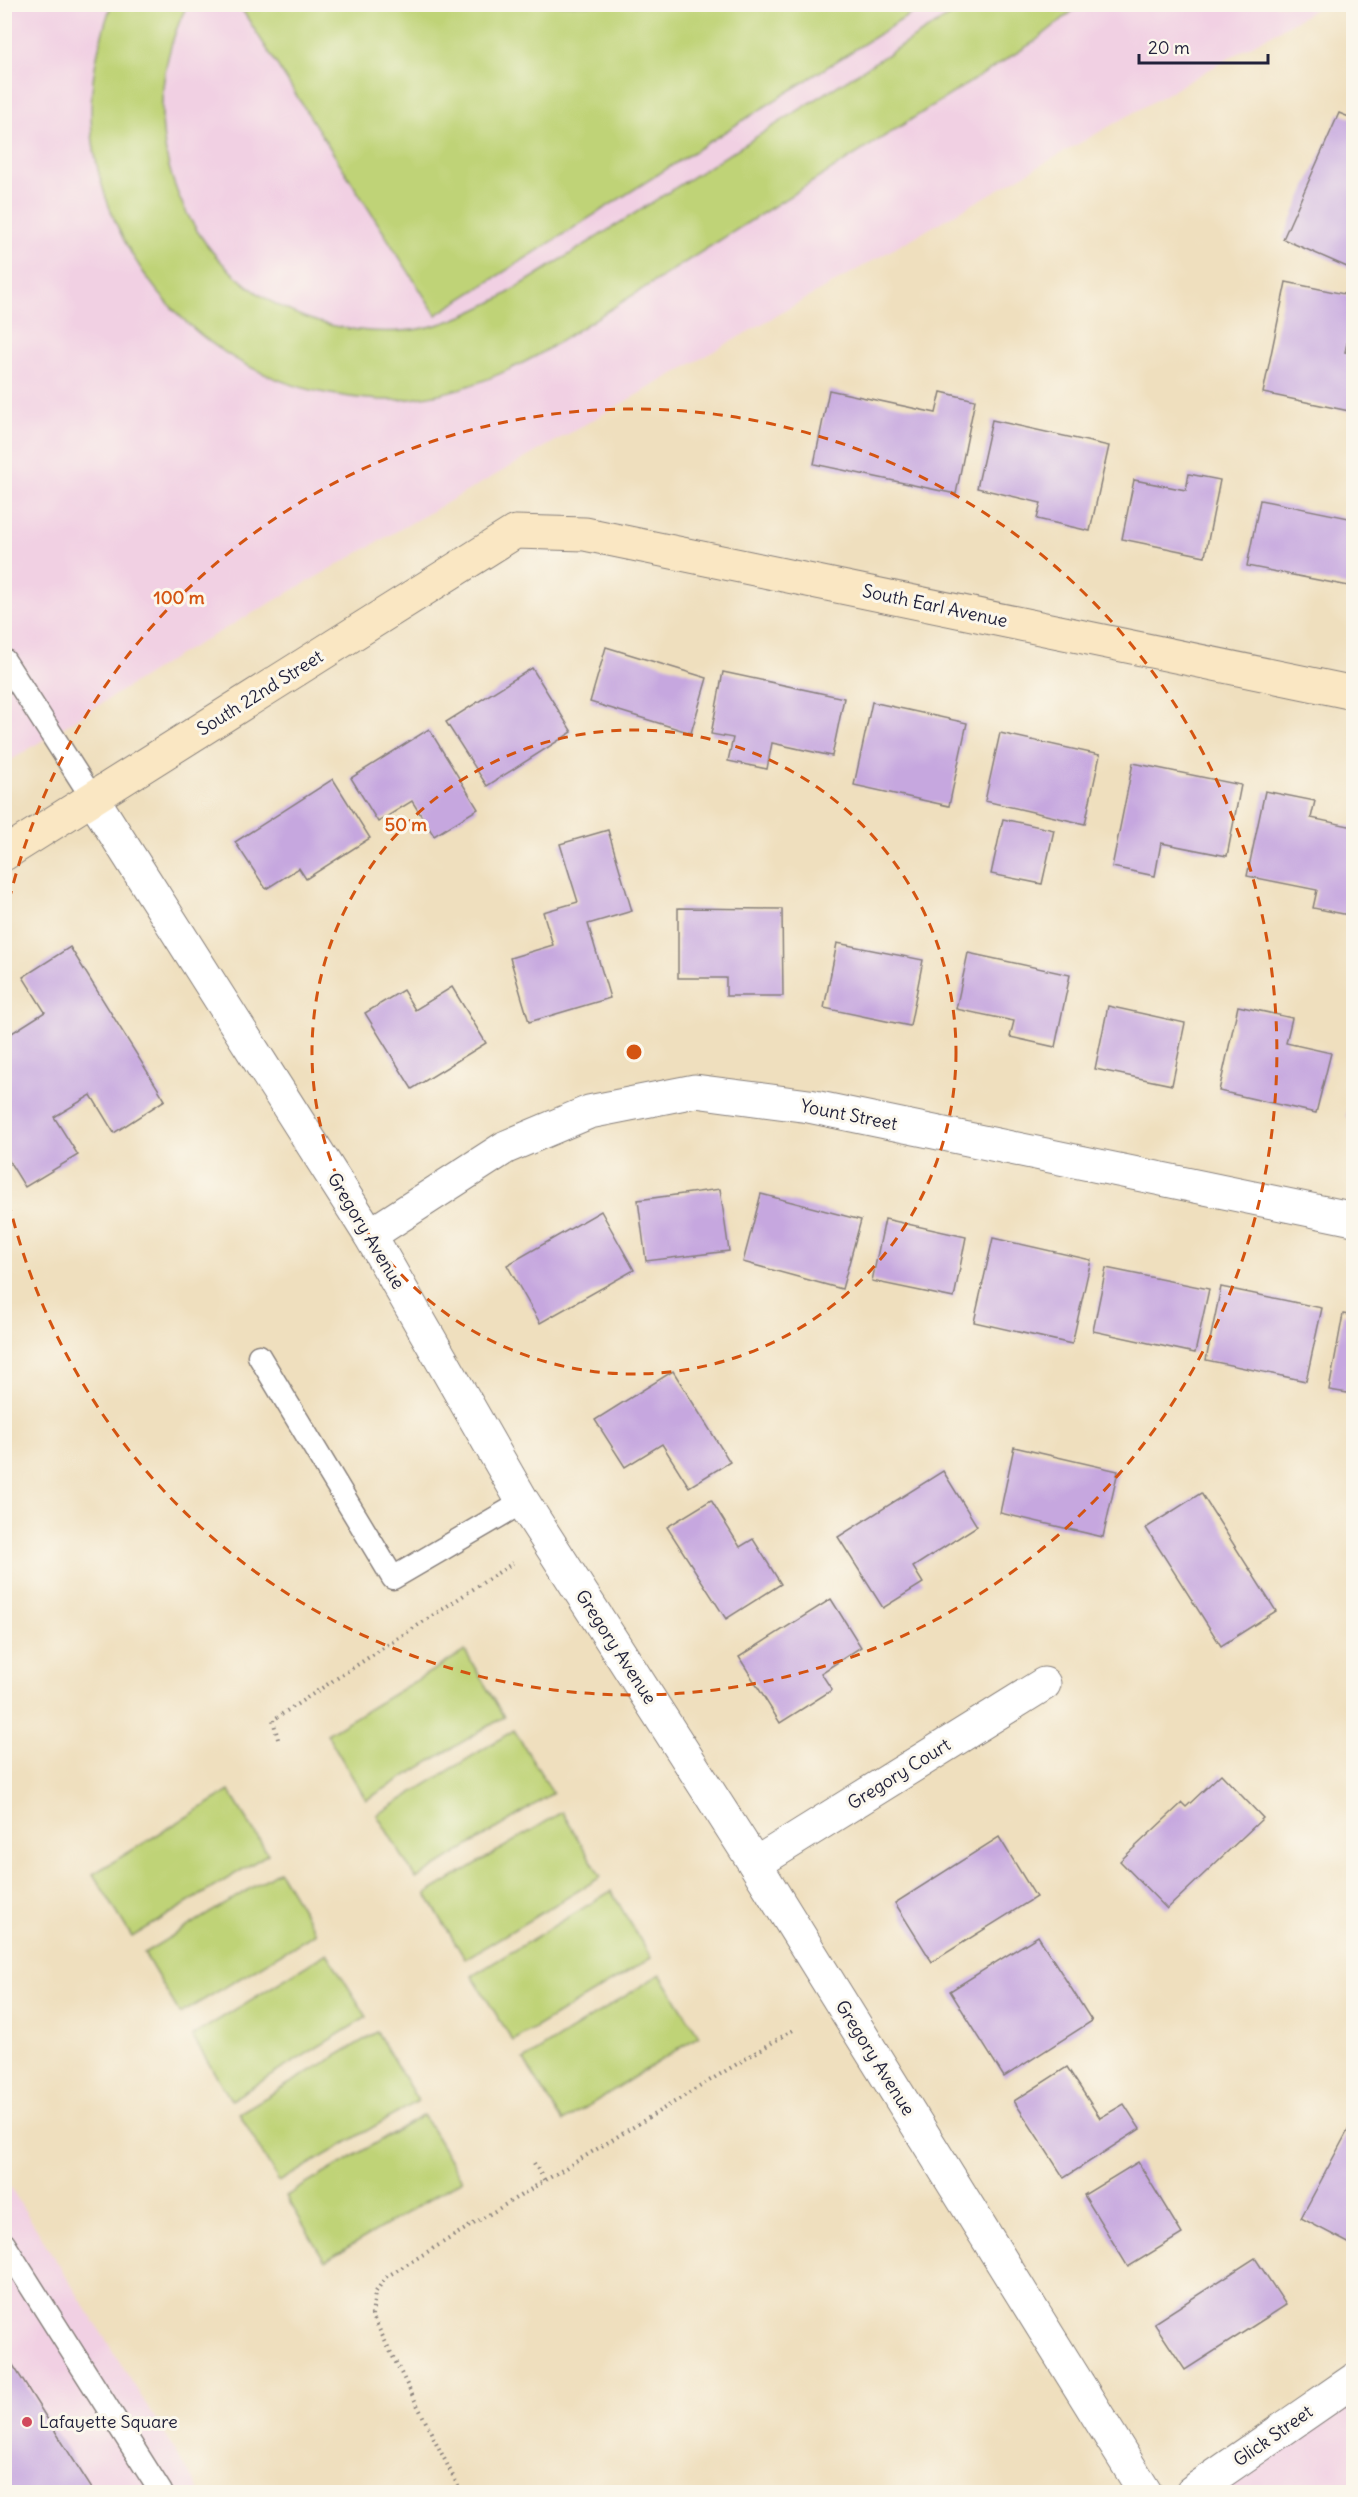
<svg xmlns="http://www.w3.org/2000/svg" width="1358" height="2497" font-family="Delius,sans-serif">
	<rect width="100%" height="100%" fill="#fbf7ec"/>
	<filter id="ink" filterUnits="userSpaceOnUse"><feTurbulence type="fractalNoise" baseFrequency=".0167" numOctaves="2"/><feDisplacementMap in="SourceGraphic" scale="12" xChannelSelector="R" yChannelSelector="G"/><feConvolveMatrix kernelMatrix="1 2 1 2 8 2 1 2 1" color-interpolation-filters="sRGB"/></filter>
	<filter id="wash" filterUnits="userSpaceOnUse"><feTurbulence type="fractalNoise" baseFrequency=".008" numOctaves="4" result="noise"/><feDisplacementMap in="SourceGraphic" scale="24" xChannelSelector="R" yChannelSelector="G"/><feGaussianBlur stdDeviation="1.35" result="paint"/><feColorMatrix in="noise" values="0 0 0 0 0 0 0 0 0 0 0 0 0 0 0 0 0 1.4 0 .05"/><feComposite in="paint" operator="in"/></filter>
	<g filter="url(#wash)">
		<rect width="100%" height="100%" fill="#efdfbe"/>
		<g fill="#f1d0e3">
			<polygon points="5,5 1323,5 177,656 5,764"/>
			<polygon points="5,2179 201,2492 5,2492"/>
			<polygon points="1353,2380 1353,2492 1192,2492"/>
		</g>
		<g fill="#bfd377" stroke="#707a59" stroke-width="1.5">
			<path d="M 111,5 L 187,5 C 109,164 222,342 402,331 C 438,329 469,314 500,298 L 966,5 L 1080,5 L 1034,42 L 538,355 C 495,378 458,393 410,399 C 386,402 361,399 337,395 C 206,376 106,265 92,134 C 88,89 97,47 111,5 Z"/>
			<polygon points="239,5 925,5 436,315"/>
			<polygon points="465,1651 504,1717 366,1800 327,1734"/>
			<polygon points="514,1730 553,1793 416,1879 377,1815"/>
			<polygon points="229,1791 268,1854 132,1937 93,1874"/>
			<polygon points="562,1812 601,1877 465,1959 426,1894"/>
			<polygon points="279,1871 316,1933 180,2014 144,1953"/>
			<polygon points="611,1891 651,1958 513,2041 472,1976"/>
			<polygon points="327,1953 367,2017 231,2100 192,2036"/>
			<polygon points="660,1974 699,2036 563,2122 524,2060"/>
			<polygon points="377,2032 418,2101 279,2182 239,2113"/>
			<polygon points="423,2115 462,2180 325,2261 286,2196"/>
		</g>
		<g id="blocks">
			<g fill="#c6a7df">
				<polygon points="1339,113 1354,119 1354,270 1283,239"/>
				<polygon points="1286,282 1354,296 1354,313 1345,352 1354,353 1354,412 1263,393"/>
				<polygon points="829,390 936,413 941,392 975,400 956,494 814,464"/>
				<polygon points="992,420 1109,446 1090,531 1037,519 1041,503 977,488"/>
				<polygon points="1189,474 1220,480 1205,556 1122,539 1134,480 1186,490"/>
				<polygon points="1260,500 1354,519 1354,587 1247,566"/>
				<polygon points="606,647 707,678 691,733 590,702"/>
				<polygon points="532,668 572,732 487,786 446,722"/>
				<polygon points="723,672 844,698 832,756 772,743 767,769 728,761 733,738 711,734"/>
				<polygon points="872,702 967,723 949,806 854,785"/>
				<polygon points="429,729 478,809 434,836 412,801 378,822 351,778"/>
				<polygon points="1000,733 1100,755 1085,824 985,801"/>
				<polygon points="1133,763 1241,785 1227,856 1161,843 1155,876 1112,867"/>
				<polygon points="333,779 370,838 306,879 299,868 266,889 235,842"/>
				<polygon points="1265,791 1315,801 1311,818 1354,827 1354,916 1313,908 1317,890 1247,876"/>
				<polygon points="1003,819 1054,830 1042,884 991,874"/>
				<polygon points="608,830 632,911 588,924 610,998 529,1022 510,958 553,945 543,912 578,902 560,844"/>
				<polygon points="678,908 782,909 783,996 726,996 726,978 678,978"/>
				<polygon points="837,943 923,960 910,1026 824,1008"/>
				<polygon points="70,947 165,1100 114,1133 91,1095 54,1117 78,1155 25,1187 4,1153 4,1038 45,1012 23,977"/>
				<polygon points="968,953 1070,975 1055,1047 1010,1037 1014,1021 956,1009"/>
				<polygon points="452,987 486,1043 412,1089 365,1013 403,990 415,1010"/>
				<polygon points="1108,1006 1185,1023 1172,1085 1095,1069"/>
				<polygon points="1238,1006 1292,1018 1286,1043 1331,1053 1316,1113 1219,1091"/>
				<polygon points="1352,1084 1354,1085 1354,1119 1346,1117"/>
				<polygon points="720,1189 729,1251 646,1261 638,1200"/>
				<polygon points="761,1194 861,1220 842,1289 743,1262"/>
				<polygon points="601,1211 634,1270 540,1323 507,1265"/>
				<polygon points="885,1219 966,1237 954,1298 872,1281"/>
				<polygon points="993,1238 1091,1260 1072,1344 974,1322"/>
				<polygon points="1106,1268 1209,1289 1195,1353 1093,1331"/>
				<polygon points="1221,1287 1322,1308 1306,1381 1206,1360"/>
				<polygon points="1343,1314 1354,1316 1354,1394 1329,1390"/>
				<polygon points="673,1371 730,1462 689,1487 662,1444 625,1467 595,1420"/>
				<polygon points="1014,1447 1118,1471 1103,1537 1000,1513"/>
				<polygon points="943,1471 977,1526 913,1567 923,1583 883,1608 838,1537"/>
				<polygon points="1201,1493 1276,1611 1221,1646 1146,1528"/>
				<polygon points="711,1500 740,1547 753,1539 781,1584 726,1619 667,1527"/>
				<polygon points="831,1599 861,1647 821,1673 832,1690 780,1723 739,1657"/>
				<polygon points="1221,1774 1263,1818 1167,1909 1120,1861 1182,1803 1186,1807"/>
				<polygon points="999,1837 1036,1897 932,1962 895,1903"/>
				<polygon points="1038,1936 1092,2021 1004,2077 950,1991"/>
				<polygon points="1067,2067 1100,2118 1124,2104 1140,2129 1064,2178 1014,2101"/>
				<polygon points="1354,2119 1354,2246 1301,2218"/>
				<polygon points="1138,2162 1182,2234 1128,2267 1084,2195"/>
				<polygon points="1255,2258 1286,2305 1185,2370 1154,2323"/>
				<polygon points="4,2351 94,2492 4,2492"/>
			</g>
		</g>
	</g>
	<g filter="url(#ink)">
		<use href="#blocks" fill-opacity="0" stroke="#88807c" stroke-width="1.5"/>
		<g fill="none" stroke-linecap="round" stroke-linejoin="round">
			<g stroke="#88807c" stroke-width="25">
				<g id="lane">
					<polyline points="4,660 93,799"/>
					<polyline points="259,1356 393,1578 523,1502"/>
					<polyline points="4,2244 161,2492"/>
				</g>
			</g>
			<g stroke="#88807c" stroke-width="35">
				<g id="street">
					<polyline points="93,799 370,1235 523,1502 755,1864 1145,2492"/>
					<polyline points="370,1235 506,1147 589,1112 695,1091 809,1106 1354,1219"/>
					<polyline points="755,1864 1044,1684"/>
					<polyline points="1192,2492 1354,2380"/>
				</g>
			</g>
			<g stroke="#88807c" stroke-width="35">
				<polyline id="secondary" points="4,854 515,532 585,534 1354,693"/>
			</g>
			<g stroke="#88807c" stroke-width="4" stroke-dasharray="1.5 4.5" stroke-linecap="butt">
				<polyline points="278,1739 273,1720 513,1563"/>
				<polyline points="534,2163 545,2181"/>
				<polyline points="461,2492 372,2315 375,2293 386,2277 793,2030"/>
			</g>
			<use href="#lane" stroke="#fff" stroke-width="22"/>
			<use href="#street" stroke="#fff" stroke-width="33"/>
			<use href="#secondary" stroke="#fae7c3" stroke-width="33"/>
		</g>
	</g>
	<g fill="none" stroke="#d45411" stroke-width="3" stroke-dasharray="10 8">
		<circle cx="634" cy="1052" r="322"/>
		<path d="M5 918A643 643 0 1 1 5 1186"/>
	</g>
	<circle fill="#d1495b" stroke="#fbf7ec" stroke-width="2" cx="27" cy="2422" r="6"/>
	<g text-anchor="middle" stroke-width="6" stroke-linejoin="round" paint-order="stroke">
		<g font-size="18" fill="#22223b" stroke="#fbf7ec">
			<text transform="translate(935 606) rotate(12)" y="6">South Earl Avenue</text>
			<text transform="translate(260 693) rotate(-32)" y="6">South 22nd Street</text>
			<text transform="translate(849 1115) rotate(11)" y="6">Yount Street</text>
			<text transform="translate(366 1231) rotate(59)" y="6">Gregory Avenue</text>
			<text transform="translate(616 1647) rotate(57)" y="6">Gregory Avenue</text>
			<text transform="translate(899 1774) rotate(-32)" y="6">Gregory Court</text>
			<text transform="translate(875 2058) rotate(58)" y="6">Gregory Avenue</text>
			<text transform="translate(1273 2436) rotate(-35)" y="6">Glick Street</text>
		</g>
		<g font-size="18" fill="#22223b" stroke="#fbf7ec" text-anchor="start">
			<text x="39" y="2428">Lafayette Square</text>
		</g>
	</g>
	<circle cx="634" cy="1052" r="9" fill="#d45411" stroke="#fbf7ec" stroke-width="3"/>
	<g font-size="18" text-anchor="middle" font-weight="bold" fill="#d45411" stroke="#fbf7ec" stroke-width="6" stroke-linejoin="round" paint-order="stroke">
		<text x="179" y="604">100 m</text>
		<text x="406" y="831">50 m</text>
	</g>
	<rect width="1358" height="2497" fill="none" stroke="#fbf7ec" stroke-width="24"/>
	<path d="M1139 54v9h129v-9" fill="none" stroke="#22223b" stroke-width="3"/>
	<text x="1148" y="54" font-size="18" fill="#22223b" stroke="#fbf7ec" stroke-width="4.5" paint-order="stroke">20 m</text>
</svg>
